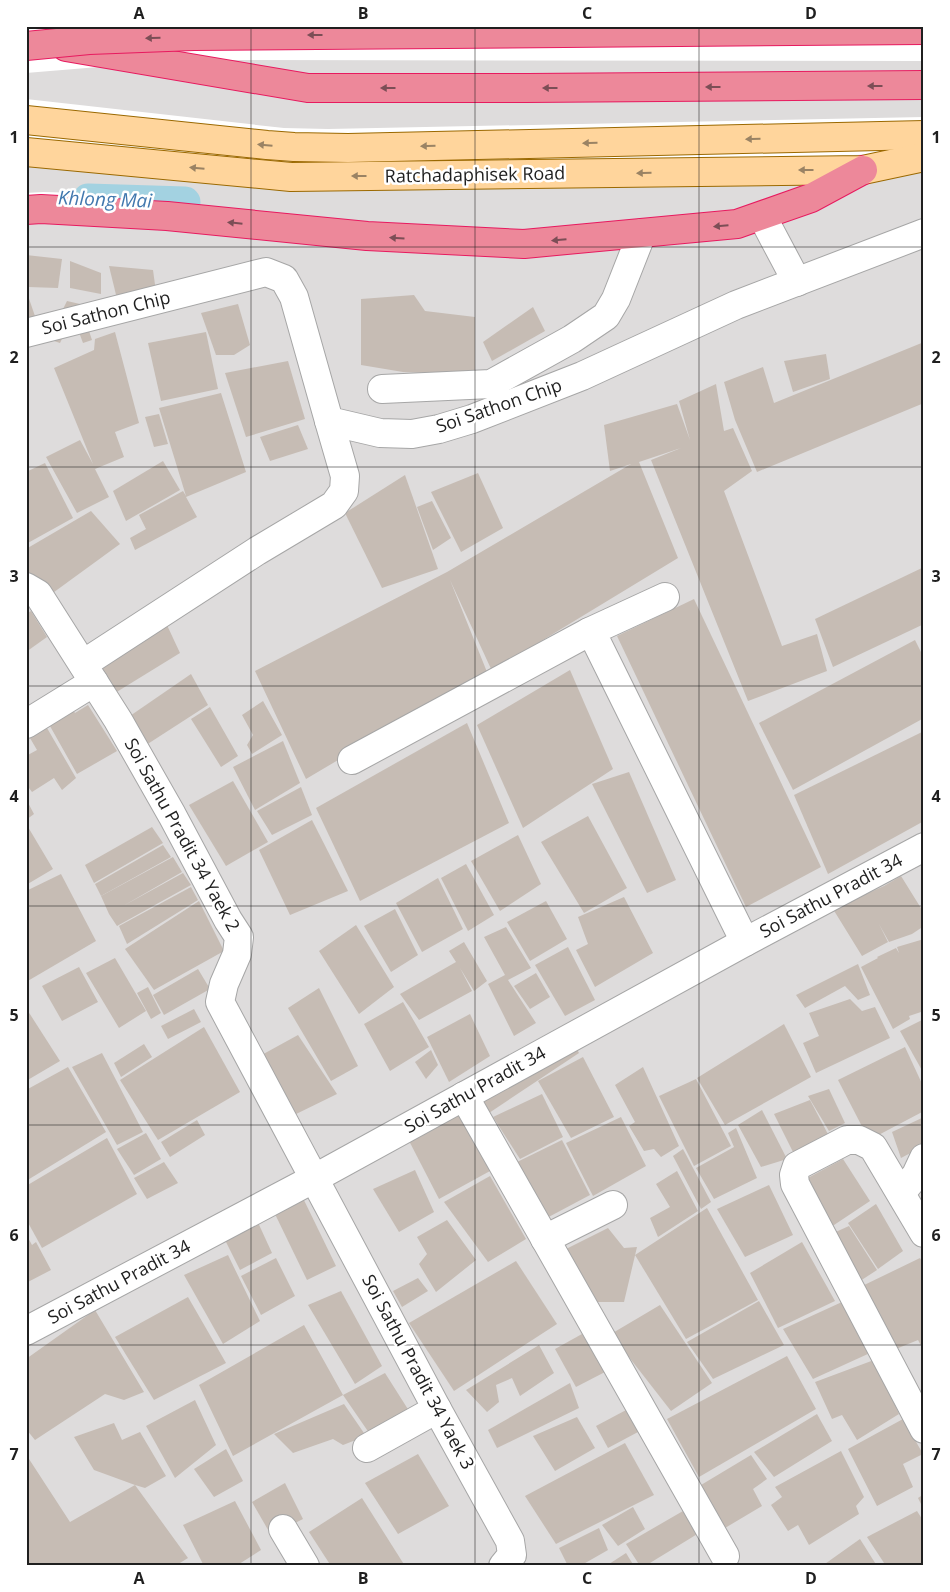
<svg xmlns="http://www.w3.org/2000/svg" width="950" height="1592" font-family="'Open Sans',sans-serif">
	<rect width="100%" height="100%" fill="#f1ede5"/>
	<rect fill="#dedcdc" x="26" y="26" width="898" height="1540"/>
	<g fill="#fff">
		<polygon points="41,26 924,26 924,61 183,60 26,73 26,29"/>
		<polygon points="26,99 284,128 328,129 924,117 924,152 782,158 256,161 26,139"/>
		<polygon points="43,192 165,195 162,229 26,222 26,193"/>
	</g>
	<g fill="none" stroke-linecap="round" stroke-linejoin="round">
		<polyline stroke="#a3d2e1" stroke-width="31" points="88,199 185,202"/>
	</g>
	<g fill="#c6bcb4">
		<polygon points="26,255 62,259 58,288 28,287 26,276"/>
		<polygon points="70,261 101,273 101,294 70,288"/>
		<polygon points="109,266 153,270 156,292 118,303"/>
		<polygon points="26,290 37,322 26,325"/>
		<polygon points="414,295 425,311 475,317 475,375 403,372 361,365 361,299"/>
		<polygon points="67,301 80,304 92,340 83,343 73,316 60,343 48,339"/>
		<polygon points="238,304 250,345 234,355 216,355 201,313"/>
		<polygon points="533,307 545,331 492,361 483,342"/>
		<polygon points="115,332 139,423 115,432 124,457 95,469 109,497 77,513 46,457 80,440 93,464 54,368 94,350 95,339"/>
		<polygon points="206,332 218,389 161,401 148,343"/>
		<polygon points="924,342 924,403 757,472 735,420 724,382 763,367 774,403"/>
		<polygon points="826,354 830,379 793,392 784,361"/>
		<polygon points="288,361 305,419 246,437 225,373"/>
		<polygon points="716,384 724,431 733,428 752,471 724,491 782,646 817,634 827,671 748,701 651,460 681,448 639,462 678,558 492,671 450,580 487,672 306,779 255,671 447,572 631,464 610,471 604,425 677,404 690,440 679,401"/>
		<polygon points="221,393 246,472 186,497 197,517 135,550 130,538 146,529 139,515 183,491 186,496 159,408"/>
		<polygon points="159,414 168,444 154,447 145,417"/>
		<polygon points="298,425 308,449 270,461 260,437"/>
		<polygon points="163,461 180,490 126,521 113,491"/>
		<polygon points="45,463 73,518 26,544 26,472"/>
		<polygon points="478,473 503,528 461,552 431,492"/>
		<polygon points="405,475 438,569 382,588 345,513"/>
		<polygon points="432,501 451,538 433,550 417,507"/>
		<polygon points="91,511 120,544 50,595 26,581 26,549"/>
		<polygon points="924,567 924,624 833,667 815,619"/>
		<polygon points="694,599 821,867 746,907 617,636"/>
		<polygon points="31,611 47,637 26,652 26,614"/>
		<polygon points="166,623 180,653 115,693 98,666"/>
		<polygon points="915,640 924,658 924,718 793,790 759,723"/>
		<polygon points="570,670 613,769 523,828 477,725"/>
		<polygon points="191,674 208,705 143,747 127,718"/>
		<polygon points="263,701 282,735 252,754 247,745 253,735 242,715"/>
		<polygon points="69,704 75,713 88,705 117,751 77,774 46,719"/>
		<polygon points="210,707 238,756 221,767 191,719"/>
		<polygon points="467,723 509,823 360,901 316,808"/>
		<polygon points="47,728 76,778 62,790 54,778 32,792 26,784 26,756 37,750 30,738"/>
		<polygon points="924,731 924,821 828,874 794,795"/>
		<polygon points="283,741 300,783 255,810 233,767"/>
		<polygon points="629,772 676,880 647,893 592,784"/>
		<polygon points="233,781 268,842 226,866 189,805"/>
		<polygon points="301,787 312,815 272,835 257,811"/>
		<polygon points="26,799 34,814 26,820"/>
		<polygon points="588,816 627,888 584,913 541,842"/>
		<polygon points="312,820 348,891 290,915 259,850"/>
		<polygon points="28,827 53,869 26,885 26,829"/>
		<polygon points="152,827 163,843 94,883 85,865"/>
		<polygon points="518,835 541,884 500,911 471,861"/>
		<polygon points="163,845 171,857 101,896 95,884"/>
		<polygon points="173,857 182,872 123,906 183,873 191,885 117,926 109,914 101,896"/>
		<polygon points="466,864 494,915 468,931 441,878"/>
		<polygon points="61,874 96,941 26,982 26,891"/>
		<polygon points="901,876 924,913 924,926 912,934 889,942 879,924 888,942 862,956 833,909 884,886"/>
		<polygon points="438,878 463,929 422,952 396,903"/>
		<polygon points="191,887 198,900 127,944 119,926"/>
		<polygon points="624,897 653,953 595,987 576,950 588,944 578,917"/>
		<polygon points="199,901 224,951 154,990 125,949"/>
		<polygon points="546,901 567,939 530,961 507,922"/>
		<polygon points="395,909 418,955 391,972 364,926"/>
		<polygon points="356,925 394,987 359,1014 319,951"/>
		<polygon points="506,927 531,968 508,980 536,1023 514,1036 488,984 505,975 484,937"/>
		<polygon points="924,939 924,1011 909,1016 910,1019 893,1029 861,967 878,958 877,957 896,948 899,953 897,947"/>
		<polygon points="464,942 487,981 474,991 460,968 472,991 419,1020 400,994 456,962 449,951"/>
		<polygon points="568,947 595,1000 565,1016 535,965"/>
		<polygon points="115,958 146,1011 119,1028 86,973"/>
		<polygon points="858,964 870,995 858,1000 845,986 805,1008 796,995"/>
		<polygon points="79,967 98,1002 62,1021 42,986"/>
		<polygon points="198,969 210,989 164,1015 153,995"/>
		<polygon points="536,973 550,997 530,1009 514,986"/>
		<polygon points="148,987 161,1013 151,1019 137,993"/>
		<polygon points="319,988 358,1066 331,1081 288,1008"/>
		<polygon points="850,999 862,1011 875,1007 890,1038 816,1073 803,1043 819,1036 809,1013"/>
		<polygon points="403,1002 429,1047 390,1071 364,1024"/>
		<polygon points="26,1008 60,1061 26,1081"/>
		<polygon points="194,1009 201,1022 168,1039 161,1026"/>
		<polygon points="470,1014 490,1056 449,1082 427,1037"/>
		<polygon points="924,1019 924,1074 900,1031"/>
		<polygon points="784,1024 811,1077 725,1125 697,1078"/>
		<polygon points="204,1027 240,1092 158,1140 120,1080"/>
		<polygon points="566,1030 579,1053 489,1113 470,1084"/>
		<polygon points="298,1035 337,1094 290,1117 258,1057"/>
		<polygon points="144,1044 152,1057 121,1077 114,1063"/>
		<polygon points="905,1047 924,1088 924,1111 869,1140 838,1080"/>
		<polygon points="431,1050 438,1065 426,1079 415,1062"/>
		<polygon points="102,1053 143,1132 117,1145 72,1067"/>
		<polygon points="583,1057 614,1117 571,1138 538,1081"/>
		<polygon points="68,1067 106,1132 26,1181 26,1090"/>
		<polygon points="643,1067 679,1146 661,1157 654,1149 644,1151 629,1126 635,1122 615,1085"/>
		<polygon points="696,1079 731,1146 694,1166 659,1096"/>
		<polygon points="829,1089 845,1123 829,1131 808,1096"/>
		<polygon points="542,1094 563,1137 520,1159 493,1117"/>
		<polygon points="810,1100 830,1138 795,1156 774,1114"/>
		<polygon points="455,1107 490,1171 439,1199 406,1135"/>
		<polygon points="762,1110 787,1159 761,1167 738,1125"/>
		<polygon points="621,1117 646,1166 593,1196 566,1143"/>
		<polygon points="924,1117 924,1146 901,1158 892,1132"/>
		<polygon points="197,1120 205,1135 170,1157 161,1142"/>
		<polygon points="736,1128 757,1178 714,1199 696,1168 734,1147 728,1133"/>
		<polygon points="146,1133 161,1159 134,1175 117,1149"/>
		<polygon points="107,1138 137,1194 42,1248 26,1219 26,1186"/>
		<polygon points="562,1140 590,1195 543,1220 513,1164"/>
		<polygon points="683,1149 711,1202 701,1209 673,1156"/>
		<polygon points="843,1159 870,1201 831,1227 804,1180"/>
		<polygon points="164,1162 178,1183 147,1199 134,1178"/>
		<polygon points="415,1170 434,1212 399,1232 373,1189"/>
		<polygon points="677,1171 698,1211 658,1237 650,1218 670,1207 656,1184"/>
		<polygon points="490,1176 526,1239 488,1262 444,1202"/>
		<polygon points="769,1185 793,1235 745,1257 717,1209"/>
		<polygon points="301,1194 336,1266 307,1280 274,1212"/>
		<polygon points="876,1204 903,1251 878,1269 848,1223"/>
		<polygon points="707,1208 758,1300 686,1339 635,1255"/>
		<polygon points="255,1216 272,1253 240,1270 223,1236"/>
		<polygon points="447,1220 476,1260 436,1292 419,1264 427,1254 417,1237"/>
		<polygon points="849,1226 877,1270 857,1283 829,1235"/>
		<polygon points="608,1228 624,1248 637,1247 624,1302 590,1302 564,1250"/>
		<polygon points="26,1234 32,1245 36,1242 51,1270 26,1283"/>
		<polygon points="802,1242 835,1301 778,1328 750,1273"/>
		<polygon points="228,1255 260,1321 223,1344 184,1275"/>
		<polygon points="276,1258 295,1296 261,1315 241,1276"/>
		<polygon points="920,1258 924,1265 924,1351 918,1340 891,1351 858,1288"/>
		<polygon points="516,1261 557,1324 454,1391 409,1323"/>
		<polygon points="418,1278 428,1291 402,1307 393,1291"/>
		<polygon points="341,1291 382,1366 355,1384 308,1305"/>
		<polygon points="188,1297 226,1363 154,1400 115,1337"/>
		<polygon points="759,1301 784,1345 713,1379 687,1342"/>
		<polygon points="842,1302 870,1353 813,1379 783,1329"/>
		<polygon points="660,1305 712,1383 671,1411 611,1334"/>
		<polygon points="95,1310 144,1392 124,1400 105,1394 35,1440 26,1429 26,1359"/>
		<polygon points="304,1325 343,1395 385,1373 411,1414 376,1443 343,1395 233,1456 199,1385"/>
		<polygon points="582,1334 605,1372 576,1387 555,1349"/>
		<polygon points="539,1345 554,1373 520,1396 512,1378 496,1385 499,1402 487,1412 466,1390"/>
		<polygon points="787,1356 816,1409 699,1477 667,1419"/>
		<polygon points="874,1360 899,1414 857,1440 842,1415 832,1419 815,1382"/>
		<polygon points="570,1383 579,1408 497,1448 488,1430"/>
		<polygon points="195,1400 216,1445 175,1478 146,1426"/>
		<polygon points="344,1404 366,1436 343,1445 333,1439 293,1453 274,1434"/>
		<polygon points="628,1409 638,1432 608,1448 596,1426"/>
		<polygon points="817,1414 832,1441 774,1477 754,1452"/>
		<polygon points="577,1417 595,1448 555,1471 533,1436"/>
		<polygon points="903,1419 923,1454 903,1464 913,1487 877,1506 848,1449"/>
		<polygon points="114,1423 122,1440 140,1432 166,1476 145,1488 135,1485 188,1558 175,1566 26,1566 26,1461 29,1459 70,1522 135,1485 94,1470 74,1437"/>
		<polygon points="625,1443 654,1495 556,1544 525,1496"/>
		<polygon points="226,1449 243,1481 214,1497 194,1469"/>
		<polygon points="841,1451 864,1497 856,1506 859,1514 809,1545 798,1525 788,1531 771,1505 782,1497 775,1487"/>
		<polygon points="418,1454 449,1506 398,1534 365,1483"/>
		<polygon points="751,1455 767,1479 753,1489 762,1506 720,1531 696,1488"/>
		<polygon points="285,1483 303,1519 271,1535 252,1502"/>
		<polygon points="924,1494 924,1510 918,1498"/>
		<polygon points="362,1498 405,1566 331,1566 309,1532"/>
		<polygon points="235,1501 261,1550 236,1566 204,1566 183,1525"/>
		<polygon points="633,1507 645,1529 618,1546 602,1525"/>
		<polygon points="683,1511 699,1533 645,1566 640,1566 626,1544"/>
		<polygon points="917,1511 924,1522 924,1566 886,1566 867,1537"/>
		<polygon points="599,1528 608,1550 580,1566 568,1566 559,1548"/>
		<polygon points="860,1539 877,1566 822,1566"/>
		<polygon points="626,1553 634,1566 606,1566"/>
	</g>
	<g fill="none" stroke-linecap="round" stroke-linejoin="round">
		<g stroke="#a6a6a6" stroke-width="30">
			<g id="minor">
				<polyline points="762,216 797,282"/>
				<polyline points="26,333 266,272 284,279 294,297 329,421 380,433 412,434 439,429 472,419 582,376 736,305 924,233"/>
				<polyline points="382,389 491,384 572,339 606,316 616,299 642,233"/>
				<polyline points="26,587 38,594 118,720 172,815 228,920 239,937 237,954 224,984 220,1002 437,1409 510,1541 512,1555 503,1566"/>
				<polyline points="665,597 589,632 597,643 745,942"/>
				<polyline points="83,664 257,551 334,505 344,491 345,476 329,421"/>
				<polyline points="26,724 94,682"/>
				<polyline points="352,760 589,632"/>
				<polyline points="464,1096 725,1556"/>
				<polyline points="901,1193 916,1175 924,1158"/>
				<polyline points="924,1233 873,1147 859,1140 847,1140 797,1166 794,1175 795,1184 924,1429"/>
				<polyline points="545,1239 613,1205"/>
				<polyline points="26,1331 315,1178 745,942 924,847"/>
				<polyline points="367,1448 437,1409"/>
				<polyline points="283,1529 305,1566"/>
			</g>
		</g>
		<g stroke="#9b6900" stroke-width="30">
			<g id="major">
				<polyline points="26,120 267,145 294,147 348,148 924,135"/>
				<polyline points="26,152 291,177 863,170 924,157"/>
			</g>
		</g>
		<g stroke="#e71a5f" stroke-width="30">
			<g id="highway">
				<polyline points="66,47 308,88 527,88 924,85"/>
				<polyline points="26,210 41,209 167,216 367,236 524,244 737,224 811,198 863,170"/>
			</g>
		</g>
		<use href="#minor" stroke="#fff" stroke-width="28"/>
		<use href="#major" stroke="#ffd59c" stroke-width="28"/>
		<use href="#highway" stroke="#ed889a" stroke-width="28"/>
		<g stroke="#e71a5f" stroke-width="30" stroke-linecap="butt">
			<polyline id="highway-bridge" points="26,46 89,40 194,36 924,30"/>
		</g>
		<use href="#highway-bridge" stroke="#ed889a" stroke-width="28"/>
	</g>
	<defs><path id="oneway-solid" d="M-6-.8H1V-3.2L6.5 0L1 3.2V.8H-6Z" transform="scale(1.25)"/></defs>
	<g fill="#7c4e56">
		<use href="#oneway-solid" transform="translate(315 35) rotate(180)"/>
		<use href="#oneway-solid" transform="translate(153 38) rotate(178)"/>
		<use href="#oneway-solid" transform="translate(875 86) rotate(180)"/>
		<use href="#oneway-solid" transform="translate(713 87) rotate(180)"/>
		<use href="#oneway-solid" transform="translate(388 88) rotate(-180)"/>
		<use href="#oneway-solid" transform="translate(550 88) rotate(180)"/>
		<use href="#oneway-solid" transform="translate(235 223) rotate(-174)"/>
		<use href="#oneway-solid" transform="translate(721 226) rotate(175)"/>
		<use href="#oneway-solid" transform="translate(397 238) rotate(-177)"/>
		<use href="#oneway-solid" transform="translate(559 240) rotate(175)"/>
	</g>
	<g fill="#9a8364">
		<use href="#oneway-solid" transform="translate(753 139) rotate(179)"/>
		<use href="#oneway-solid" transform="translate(590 143) rotate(179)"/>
		<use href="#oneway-solid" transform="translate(265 145) rotate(-175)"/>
		<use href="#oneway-solid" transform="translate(428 146) rotate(179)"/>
		<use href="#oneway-solid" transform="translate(197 168) rotate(-175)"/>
		<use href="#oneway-solid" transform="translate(806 170) rotate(180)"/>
		<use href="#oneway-solid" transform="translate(644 173) rotate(179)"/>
		<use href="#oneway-solid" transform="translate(359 176) rotate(180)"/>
	</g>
	<path fill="none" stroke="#1f1f1f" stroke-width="1" stroke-opacity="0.55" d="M 251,26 L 251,1566M 475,26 L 475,1566M 699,26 L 699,1566M 26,247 L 924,247M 26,467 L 924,467M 26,686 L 924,686M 26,906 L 924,906M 26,1125 L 924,1125M 26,1345 L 924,1345"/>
	<g text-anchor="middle" stroke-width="5" stroke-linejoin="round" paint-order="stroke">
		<g font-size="18" fill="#1f1f1f" stroke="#fff">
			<text transform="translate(475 175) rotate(-1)" y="6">Ratchadaphisek Road</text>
			<text transform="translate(106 313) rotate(-14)" y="6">Soi Sathon Chip</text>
			<text transform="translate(499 406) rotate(-19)" y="6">Soi Sathon Chip</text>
			<text transform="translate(182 835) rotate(61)" y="6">Soi Sathu Pradit 34 Yaek 2</text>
			<text transform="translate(831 896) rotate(-28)" y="6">Soi Sathu Pradit 34</text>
			<text transform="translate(475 1090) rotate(-29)" y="6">Soi Sathu Pradit 34</text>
			<text transform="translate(119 1282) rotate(-28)" y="6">Soi Sathu Pradit 34</text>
			<text transform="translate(418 1372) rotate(62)" y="6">Soi Sathu Pradit 34 Yaek 3</text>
		</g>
		<g font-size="19" font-style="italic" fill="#4278ae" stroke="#fff">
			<text transform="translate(105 199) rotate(2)" y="7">Khlong Mai</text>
		</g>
	</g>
	<rect width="950" height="1592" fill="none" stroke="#ffffff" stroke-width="55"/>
	<rect x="28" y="28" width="894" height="1536" fill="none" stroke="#1f1f1f" stroke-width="2"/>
	<g font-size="16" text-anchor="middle" font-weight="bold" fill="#1f1f1f">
		<text x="139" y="19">A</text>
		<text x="363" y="19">B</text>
		<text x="587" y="19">C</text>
		<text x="811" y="19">D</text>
		<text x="14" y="143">1</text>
		<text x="936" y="143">1</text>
		<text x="14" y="363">2</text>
		<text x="936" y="363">2</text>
		<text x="14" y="582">3</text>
		<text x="936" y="582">3</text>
		<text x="14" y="802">4</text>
		<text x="936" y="802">4</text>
		<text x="14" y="1021">5</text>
		<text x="936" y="1021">5</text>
		<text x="14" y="1241">6</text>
		<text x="936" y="1241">6</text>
		<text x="14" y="1460">7</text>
		<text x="936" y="1460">7</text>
		<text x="139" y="1584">A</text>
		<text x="363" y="1584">B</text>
		<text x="587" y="1584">C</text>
		<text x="811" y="1584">D</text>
	</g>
</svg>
